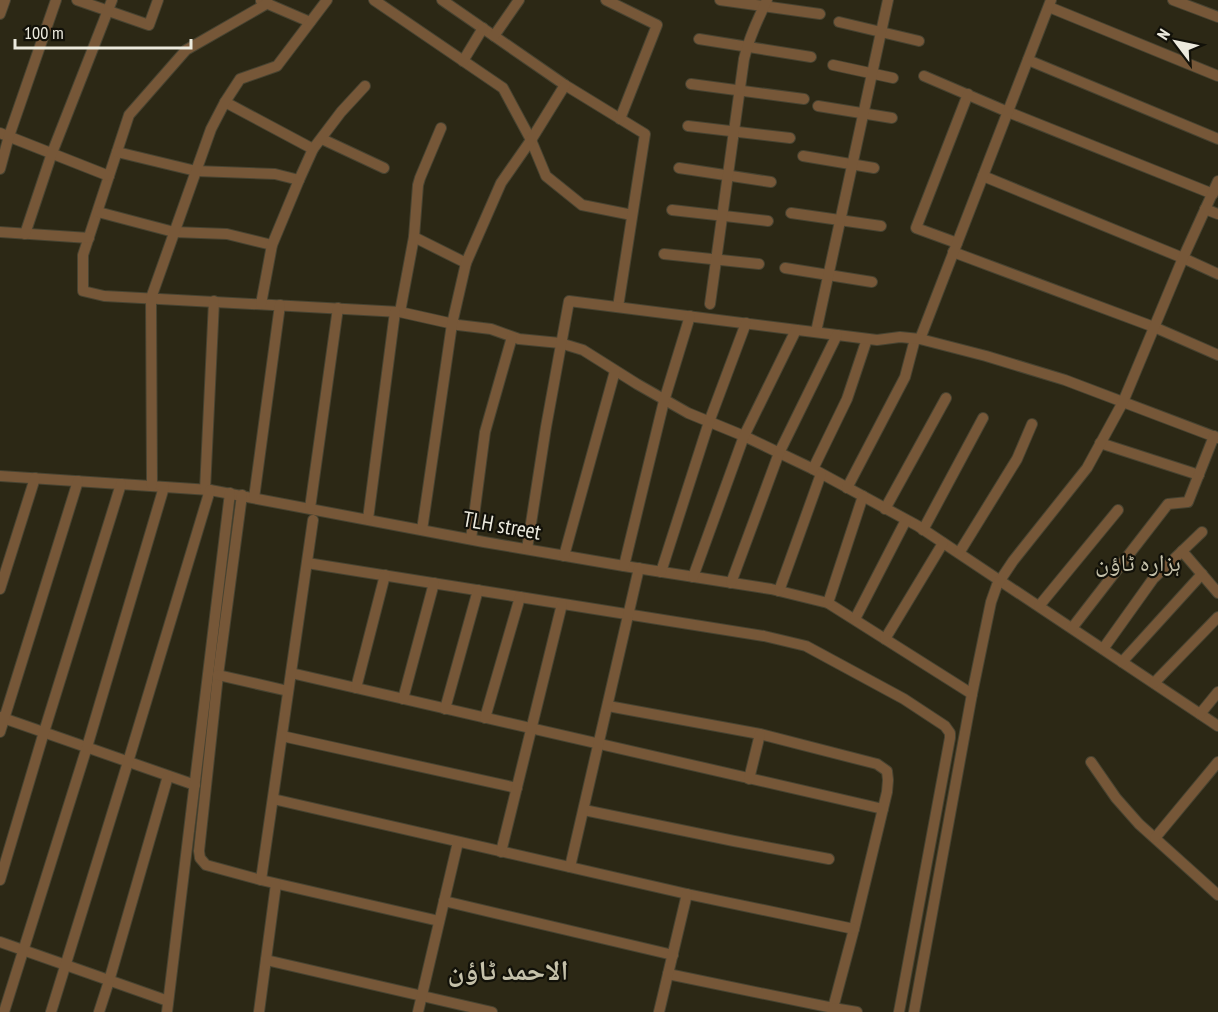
<svg xmlns="http://www.w3.org/2000/svg" width="1218" height="1012" font-family="'PT Sans Narrow','Noto Naskh Arabic',sans-serif">
	<rect width="100%" height="100%" fill="#2c2815"/>
	<g fill="none" stroke-linecap="round" stroke-linejoin="round">
		<g stroke="#474331" stroke-width="12">
			<g id="street">
				<polyline points="77,0 149,25 158,0"/>
				<polyline points="374,0 503,88 531,140 546,176 582,205 632,215"/>
				<polyline points="442,0 565,85 645,134 618,307"/>
				<polyline points="606,0 657,25 620,119"/>
				<polyline points="720,0 820,14"/>
				<polyline points="1173,0 1218,17"/>
				<polyline points="261,1 310,22"/>
				<polyline points="268,3 186,50 129,115 83,255 83,291 104,296 400,312 458,325 491,329 519,339 560,343 583,350 637,384 688,413 744,436 813,469 918,526 1218,726"/>
				<polyline points="1049,7 1218,76"/>
				<polyline points="0,14 5,0"/>
				<polyline points="839,22 919,41"/>
				<polyline points="494,36 519,0"/>
				<polyline points="699,39 811,57"/>
				<polyline points="1028,60 1218,139"/>
				<polyline points="463,61 483,28"/>
				<polyline points="833,65 893,78"/>
				<polyline points="924,76 1008,112 1213,194"/>
				<polyline points="691,84 804,99"/>
				<polyline points="225,102 313,149"/>
				<polyline points="818,106 892,118"/>
				<polyline points="688,126 790,138"/>
				<polyline points="0,133 109,176"/>
				<polyline points="322,139 384,168"/>
				<polyline points="117,152 196,171 275,174 299,180"/>
				<polyline points="803,156 874,168"/>
				<polyline points="679,168 771,182"/>
				<polyline points="0,169 9,136 56,0"/>
				<polyline points="983,176 1183,258 1218,274"/>
				<polyline points="1205,209 1218,214"/>
				<polyline points="672,210 768,221"/>
				<polyline points="98,212 174,232 227,234 272,245"/>
				<polyline points="791,213 881,226"/>
				<polyline points="0,232 89,238"/>
				<polyline points="25,234 52,153 112,0"/>
				<polyline points="414,237 466,263"/>
				<polyline points="957,243 916,228 968,94"/>
				<polyline points="953,252 1154,327 1218,355"/>
				<polyline points="664,254 759,264"/>
				<polyline points="785,268 872,282"/>
				<polyline points="261,304 272,245 299,180 313,149 341,112 365,86"/>
				<path d="M 710,304 L 744,59 C 749,38 758,19 767,0"/>
				<polyline points="400,312 414,237 418,185 420,178 441,128"/>
				<polyline points="816,332 888,0"/>
				<polyline points="920,339 1051,0"/>
				<polyline points="1100,443 1199,475"/>
				<polyline points="813,469 847,399 867,339"/>
				<polyline points="0,476 210,490 484,542 624,566 771,589 828,603 972,694"/>
				<polyline points="152,486 151,298 211,129 225,102 240,79 277,66 327,0"/>
				<polyline points="847,488 905,377 915,339"/>
				<polyline points="205,490 214,301"/>
				<polyline points="242,495 218,675 199,851 200,858 206,865 261,880 439,921"/>
				<polyline points="254,498 280,305"/>
				<polyline points="310,508 338,308"/>
				<polyline points="885,509 946,398"/>
				<polyline points="368,519 395,312"/>
				<polyline points="422,530 452,324 466,263 501,183 531,140 565,85"/>
				<polyline points="923,530 983,418"/>
				<polyline points="471,539 485,432 512,337"/>
				<polyline points="527,549 546,427 569,301 877,340 900,337 920,339 986,356 1065,380 1218,438"/>
				<polyline points="1182,551 1218,593"/>
				<polyline points="959,553 1017,459 1032,424"/>
				<polyline points="564,556 615,371"/>
				<polyline points="307,563 764,636 806,646 904,699 945,726 950,733 950,738 899,1012"/>
				<polyline points="624,566 664,401 690,316"/>
				<polyline points="661,572 709,422 746,323"/>
				<polyline points="693,577 744,436 796,330"/>
				<polyline points="731,583 779,453 837,335"/>
				<polyline points="0,589 35,478"/>
				<polyline points="779,591 821,474"/>
				<polyline points="828,603 863,496"/>
				<polyline points="1039,606 1118,510"/>
				<polyline points="855,619 906,520"/>
				<polyline points="1072,628 1168,504 1188,502 1214,436"/>
				<polyline points="885,639 943,543"/>
				<polyline points="1103,649 1153,579 1202,532"/>
				<polyline points="1122,662 1202,574"/>
				<polyline points="291,673 883,809"/>
				<polyline points="218,675 288,691"/>
				<polyline points="1154,683 1218,617"/>
				<polyline points="356,688 385,575"/>
				<polyline points="403,699 434,583"/>
				<polyline points="608,706 760,734 877,764 887,771 888,780 887,792 854,929 833,1008 668,974"/>
				<polyline points="445,709 478,590"/>
				<polyline points="1200,714 1218,692"/>
				<polyline points="0,717 195,785"/>
				<polyline points="485,718 520,597"/>
				<polyline points="0,732 78,481"/>
				<polyline points="282,736 517,788"/>
				<polyline points="1091,762 1116,798 1139,824 1218,895"/>
				<polyline points="749,779 760,734"/>
				<polyline points="273,799 687,894 854,929"/>
				<polyline points="584,810 734,841 829,859"/>
				<polyline points="1155,838 1218,762"/>
				<polyline points="501,852 562,604"/>
				<polyline points="570,867 639,568"/>
				<polyline points="0,880 44,732 121,484"/>
				<polyline points="261,880 313,520"/>
				<polyline points="444,901 673,955"/>
				<polyline points="0,942 168,1001"/>
				<polyline points="266,960 492,1012"/>
				<polyline points="833,1008 857,1012"/>
				<polyline points="4,1012 87,747 164,487"/>
				<polyline points="51,1012 128,762 210,490"/>
				<polyline points="99,1012 109,981 168,776"/>
				<polyline points="167,1012 230,493"/>
				<polyline points="259,1012 276,884"/>
				<polyline points="418,1012 458,842"/>
				<polyline points="659,1012 687,894"/>
				<polyline points="914,1012 972,694 991,602 997,585 1013,561 1087,468 1123,402 1183,258 1218,181"/>
			</g>
		</g>
		<use href="#street" stroke="#765738" stroke-width="10"/>
	</g>
	<g text-anchor="middle" stroke-width="4.5" stroke-linejoin="round" paint-order="stroke">
		<g font-size="22" fill="#eceade" stroke="#121109">
			<text transform="translate(502 525) rotate(10)" y="8">TLH street</text>
		</g>
		<g font-size="24" fill="#c5c1aa" stroke="#121109">
			<text x="1138" y="571">ہزارہ ٹاؤن</text>
		</g>
		<g font-size="28" font-weight="bold" fill="#c5c1aa" stroke="#121109">
			<text x="508" y="980">الاحمد ٹاؤن</text>
		</g>
	</g>
	<g transform="translate(1176 42) rotate(302)" stroke="#121109" stroke-width="4.5" paint-order="stroke">
	<path d="M0-4.5L10 22L0 15L-10 22Z" fill="#eceade"/>
	<text y="-9" font-size="16" font-weight="bold" text-anchor="middle" fill="#eceade">N</text>
	</g>
	<path d="M15 39v9h176v-9" fill="none" stroke="#eceade" stroke-width="3"/>
	<text x="24" y="39" font-size="18" fill="#eceade" stroke="#121109" stroke-width="4.5" paint-order="stroke">100 m</text>
</svg>
